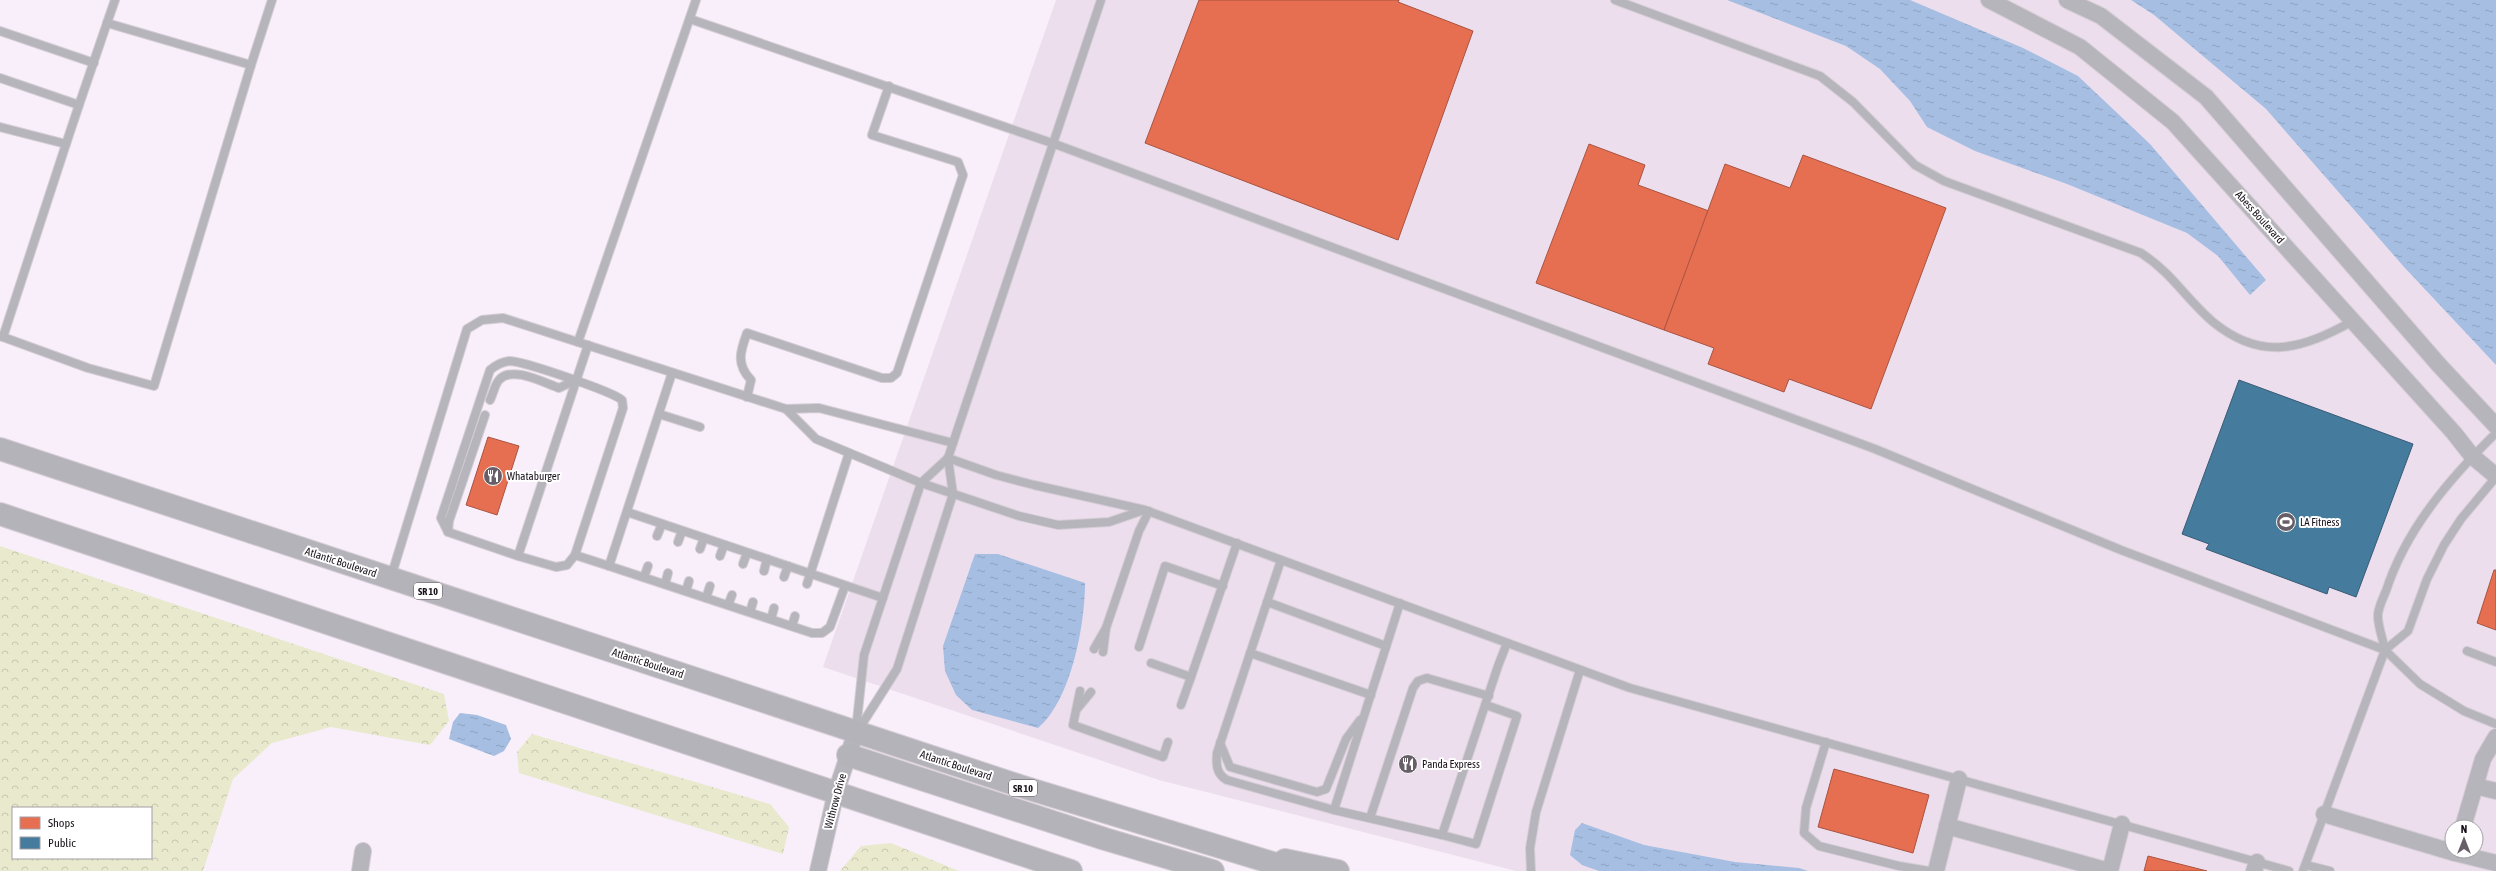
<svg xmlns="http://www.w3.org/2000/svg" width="2496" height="871" font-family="'Asap Condensed',sans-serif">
	<defs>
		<pattern id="forest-crowns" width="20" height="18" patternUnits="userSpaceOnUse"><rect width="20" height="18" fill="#e8e9cd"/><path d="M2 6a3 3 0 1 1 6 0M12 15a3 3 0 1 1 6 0" fill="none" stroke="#c6c7af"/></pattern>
		<pattern id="water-ripples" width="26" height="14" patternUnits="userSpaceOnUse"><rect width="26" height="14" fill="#a5bee2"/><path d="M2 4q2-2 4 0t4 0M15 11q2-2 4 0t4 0" fill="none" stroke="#8da2c1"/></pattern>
	</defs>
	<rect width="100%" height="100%" fill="#f9effa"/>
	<path fill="#ecdeed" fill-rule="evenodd" d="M 1056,0 L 2131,0 L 2154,15 L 2266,109 L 2404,267 L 2496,365 L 2496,871 L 1516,871 L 1159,780 L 823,667 ZM 2452,827 L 2476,827 L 2476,851 L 2452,851 Z"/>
	<g fill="url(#forest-crowns)" fill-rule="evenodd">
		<path d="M 0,546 L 444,694 L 449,721 L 430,745 L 331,727 L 272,743 L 233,779 L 203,871 L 0,871 ZM 13,808 L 151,808 L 151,858 L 13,858 Z"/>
		<polygon points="532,734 770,804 789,827 783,854 519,773 517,752"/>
		<polygon points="891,843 959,871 840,871 861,846"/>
	</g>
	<g fill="url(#water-ripples)">
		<polygon points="1727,0 1910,0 2023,48 2078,76 2150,144 2266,280 2250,295 2218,256 2187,233 2067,184 1975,151 1927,127 1910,101 1880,69 1846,46"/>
		<polygon points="2131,0 2496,0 2496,365 2404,267 2266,109 2154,15"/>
		<path d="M 975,554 L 998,554 L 1085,583 C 1085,625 1071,700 1038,728 L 972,710 L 956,695 L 945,671 L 943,646 Z"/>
		<polygon points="460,713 477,715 506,725 511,739 504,751 494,756 449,739 453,722"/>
		<polygon points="1582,823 1644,845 1735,862 1799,868 1808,871 1599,871 1582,865 1570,855 1575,830"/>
	</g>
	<g fill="#e76f51" stroke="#a95340">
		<polygon points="1199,0 1399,0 1398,2 1473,31 1398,240 1145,143"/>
		<polygon points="1589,144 1645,165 1638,185 1709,211 1664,330 1536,283"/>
		<polygon points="1803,155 1946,208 1871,409 1789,379 1784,392 1708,364 1714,348 1664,330 1725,164 1790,188"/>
		<polygon points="488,437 519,446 497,515 466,505"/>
		<polygon points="2494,570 2496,570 2496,630 2477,623"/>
		<polygon points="1834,769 1929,795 1913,853 1818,827"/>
		<polygon points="2148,856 2207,871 2144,871"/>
	</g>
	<polygon fill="#457b9d" stroke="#385b76" points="2239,380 2413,444 2356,597 2329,587 2327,594 2206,549 2209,544 2182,534"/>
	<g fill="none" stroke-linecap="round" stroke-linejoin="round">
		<g stroke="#d4ccd5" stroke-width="10">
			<g id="lane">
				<path d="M 1615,0 L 1820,76 L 1853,102 L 1915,165 L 1944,181 L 2141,253 C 2172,273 2186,299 2213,322 C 2262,362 2302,349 2353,321"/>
				<polyline points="690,19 1052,143 1875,449 2121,550 2385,650 2420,684 2464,711 2496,724"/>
				<polyline points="107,23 115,0"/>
				<polyline points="0,31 94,63"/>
				<polyline points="0,78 79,105 107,23 251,65 272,0"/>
				<polyline points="0,127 66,144 79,105"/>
				<polyline points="0,336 88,368 154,386 251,65"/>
				<polyline points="3,337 66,144"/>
				<polyline points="578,342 696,0"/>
				<polyline points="672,373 609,566 812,633 822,633 830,627 845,586"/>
				<path d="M 747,397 L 751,380 C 736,364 740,352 747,333 L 882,378 L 891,378 L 897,373 L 963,175 L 958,162 L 872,135 L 889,86"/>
				<path d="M 490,400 C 493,394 495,384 499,380 C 512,365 544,383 559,388 L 576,380"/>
				<polyline points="786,409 816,439 921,483 1019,516 1058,525 1109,522 1144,510"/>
				<polyline points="659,414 700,427"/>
				<polyline points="948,458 996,475 1034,485 1145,510 1630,688 2289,871"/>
				<polyline points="627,512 883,598"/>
				<polyline points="448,532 449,521 485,415"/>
				<polyline points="657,536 662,524"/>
				<polyline points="678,542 682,531"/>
				<polyline points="700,549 704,538"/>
				<polyline points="575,555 609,566"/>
				<path d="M 518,556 L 556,567 L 567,565 L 575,555 L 623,408 L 622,400 C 611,391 523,361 509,361 C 501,362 496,365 490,370 L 441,518 L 448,532 L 518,556 L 588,345"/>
				<polyline points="720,556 724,545"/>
				<path d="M 1281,560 L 1217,753 C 1216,764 1216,774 1227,780 L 1334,810 L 1400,603"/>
				<polyline points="743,564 747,553"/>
				<polyline points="764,571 767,559"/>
				<polyline points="391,577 467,329 482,320 503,318 786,409 819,408 953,443"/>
				<polyline points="644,577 648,566"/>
				<polyline points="784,577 788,566"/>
				<polyline points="665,584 668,573"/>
				<polyline points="807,584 849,453"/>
				<polyline points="686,591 689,581"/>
				<polyline points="706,598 710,586"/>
				<polyline points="1267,602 1386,646"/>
				<polyline points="728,605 732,595"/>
				<polyline points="750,612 753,602"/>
				<polyline points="771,619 774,608"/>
				<polyline points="792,626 795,616"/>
				<polyline points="1139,647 1165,566 1223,586"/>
				<polyline points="1094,649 1106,628 1139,531 1149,511"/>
				<polyline points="2385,650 2408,631 2427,579 2444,545 2461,519 2496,477"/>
				<polyline points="2467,651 2496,662"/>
				<polyline points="1103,652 1106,628"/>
				<polyline points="1250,653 1371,695"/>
				<polyline points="1151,663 1191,677 1237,543"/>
				<polyline points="1080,691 1073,725 1163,757 1168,742"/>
				<polyline points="1181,705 1191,677"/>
				<polyline points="1486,705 1517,716 1476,844 1442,835 1498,666 1507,643"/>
				<polyline points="1077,709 1091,692"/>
				<polyline points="856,730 864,655 921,483 948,458"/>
				<polyline points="857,732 897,669 953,494 948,458 1101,0"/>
				<polyline points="1826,742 1806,808 1804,833 1819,846 1899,866 1929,871"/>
				<polyline points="1220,743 1230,767 1317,792 1326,789 1346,739 1360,720"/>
				<polyline points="1334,810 1442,835"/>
				<polyline points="1370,818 1413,688 1418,681 1427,678 1489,696"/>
				<polyline points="2306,865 2330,871"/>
				<polyline points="1531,871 1530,848 1536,812 1580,670"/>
				<path d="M 2303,871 L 2385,650 C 2383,639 2377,624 2378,614 C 2379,606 2383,598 2386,591 C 2406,529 2450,478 2496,433"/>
			</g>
		</g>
		<g stroke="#d4ccd5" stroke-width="18">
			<g id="street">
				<polyline points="1989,0 2080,47 2173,122 2454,433 2472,456 2496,476"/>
				<polyline points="2067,0 2101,16 2206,97 2439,365 2496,426"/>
				<polyline points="2475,786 2496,791"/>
				<polyline points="2324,814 2455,853 2456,851"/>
				<polyline points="1947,826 2109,871"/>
				<polyline points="2463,827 2483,759 2496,737"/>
				<polyline points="2455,853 2496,863"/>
				<polyline points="360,871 363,851"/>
				<polyline points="818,871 836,792 856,732"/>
				<polyline points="1936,871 1959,779"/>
				<polyline points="2110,871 2122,824"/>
				<polyline points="2254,871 2257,862"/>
			</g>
		</g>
		<g stroke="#d4ccd5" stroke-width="24">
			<g id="highway">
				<polyline points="0,449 1020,786 1299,871"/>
				<polyline points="0,514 1071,871"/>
				<polyline points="848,755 1105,839 1213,871"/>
				<polyline points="1285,860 1338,871"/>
			</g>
		</g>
		<use href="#lane" stroke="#b6b5bb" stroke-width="8"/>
		<use href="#street" stroke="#b6b5bb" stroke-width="16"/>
		<use href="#highway" stroke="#b5b3ba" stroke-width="22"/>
	</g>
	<defs>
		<g id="restaurant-disc" transform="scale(1)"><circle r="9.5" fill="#675f68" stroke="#fff"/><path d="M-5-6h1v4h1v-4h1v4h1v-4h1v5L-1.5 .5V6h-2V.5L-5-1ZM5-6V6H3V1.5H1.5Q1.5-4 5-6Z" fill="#fff"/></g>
		<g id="stadium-disc" transform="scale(1)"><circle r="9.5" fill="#675f68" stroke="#fff"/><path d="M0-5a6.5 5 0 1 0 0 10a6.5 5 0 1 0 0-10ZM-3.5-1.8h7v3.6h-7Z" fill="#fff"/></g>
	</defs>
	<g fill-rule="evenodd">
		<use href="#restaurant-disc" x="493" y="476"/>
		<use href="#stadium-disc" x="2286" y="522"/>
		<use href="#restaurant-disc" x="1408" y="764"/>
	</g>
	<g text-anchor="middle" stroke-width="4" stroke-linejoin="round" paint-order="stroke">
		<g fill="#fff" stroke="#5e585f" stroke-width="1">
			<rect x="414" y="583" width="28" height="16" rx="3"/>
			<rect x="1009" y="780" width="28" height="16" rx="3"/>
		</g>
		<g font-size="10" font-weight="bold" fill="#19111a">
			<text x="428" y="595">SR 10</text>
			<text x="1023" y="792">SR 10</text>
		</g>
		<g font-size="11" fill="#19111a" stroke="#fff">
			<text transform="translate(2260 217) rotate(48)" y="4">Abess Boulevard</text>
			<text transform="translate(341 562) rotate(18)" y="4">Atlantic Boulevard</text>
			<text transform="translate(648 663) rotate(18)" y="4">Atlantic Boulevard</text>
			<text transform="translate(956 765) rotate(18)" y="4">Atlantic Boulevard</text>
			<text transform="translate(835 801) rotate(-75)" y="4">Withrow Drive</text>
		</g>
		<g font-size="11" fill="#19111a" stroke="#fff" text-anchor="start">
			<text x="507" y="480">Whataburger</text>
			<text x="2300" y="526">LA Fitness</text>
			<text x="1422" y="768">Panda Express</text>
		</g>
	</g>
	<rect x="12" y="807" width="140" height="52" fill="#ffffff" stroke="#a3a0a3"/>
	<rect x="20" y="817" width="20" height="12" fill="#e76f51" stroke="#a3a0a3"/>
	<text x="48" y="827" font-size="12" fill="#19111a">Shops</text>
	<rect x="20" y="837" width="20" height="12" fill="#457b9d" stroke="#a3a0a3"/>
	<text x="48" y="847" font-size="12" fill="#19111a">Public</text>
	<g transform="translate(2464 839)"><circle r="19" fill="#ffffff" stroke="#a3a0a3"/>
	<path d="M0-3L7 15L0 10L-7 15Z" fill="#675f68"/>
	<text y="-6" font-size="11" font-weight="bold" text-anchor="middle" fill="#19111a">N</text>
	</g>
</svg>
